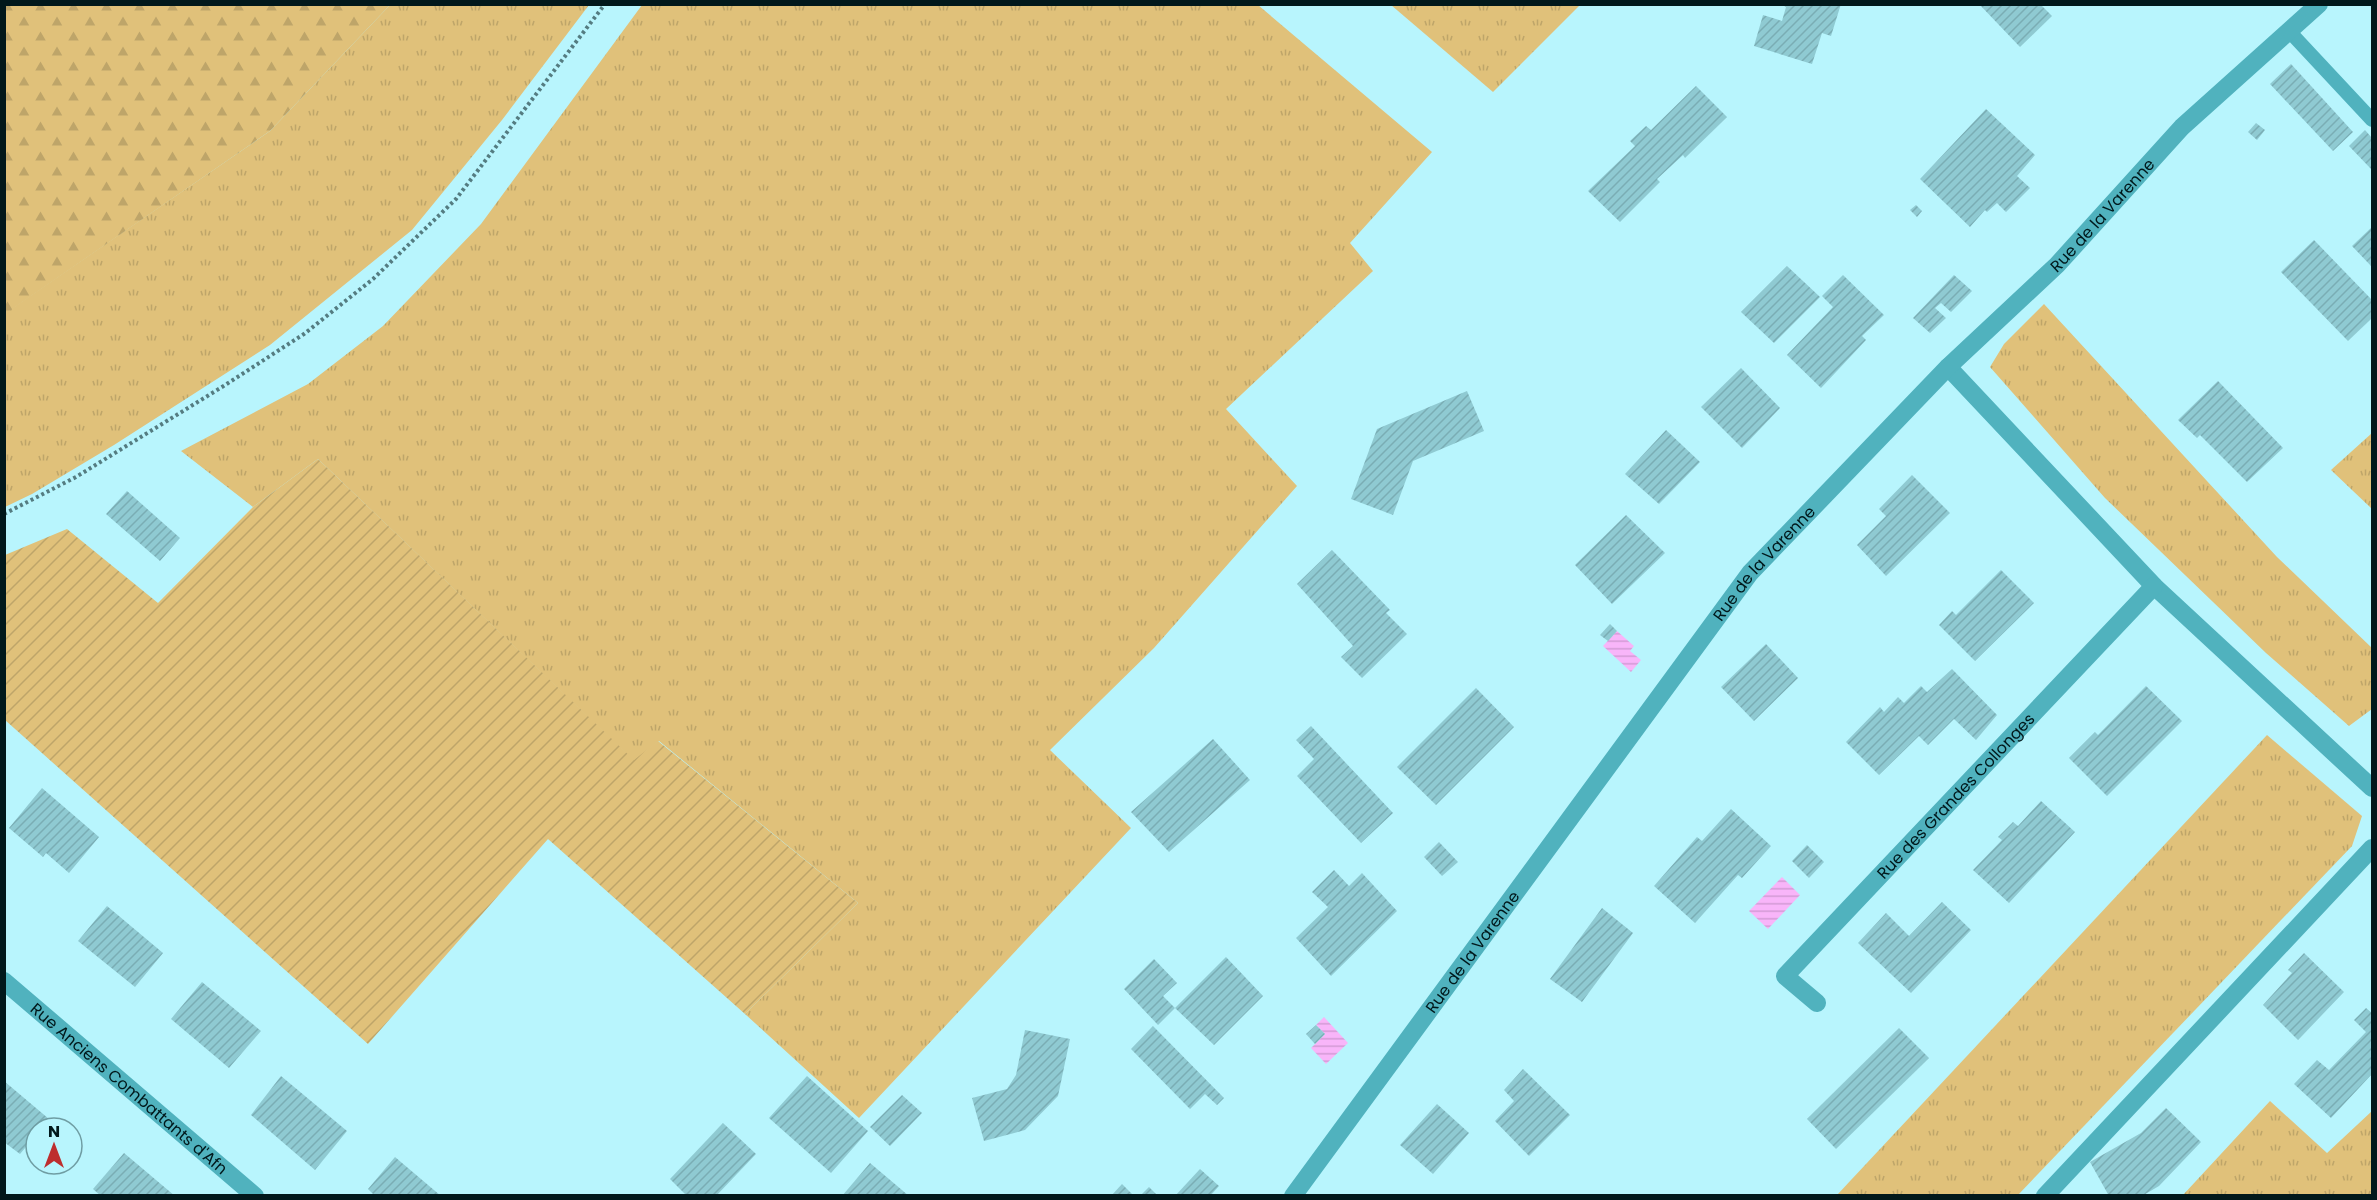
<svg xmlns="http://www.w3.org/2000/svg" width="2377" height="1200" font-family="Poppins,sans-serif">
	<defs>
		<pattern id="grass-tufts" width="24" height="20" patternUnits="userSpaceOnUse" patternTransform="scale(1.5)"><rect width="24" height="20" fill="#e0c17a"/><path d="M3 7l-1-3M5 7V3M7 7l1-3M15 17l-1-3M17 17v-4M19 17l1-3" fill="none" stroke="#bea569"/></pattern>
		<pattern id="forest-firs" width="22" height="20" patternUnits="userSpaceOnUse" patternTransform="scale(1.5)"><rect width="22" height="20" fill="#e0c17a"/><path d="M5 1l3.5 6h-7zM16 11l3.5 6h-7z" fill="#bea569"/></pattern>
		<pattern id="garden-furrows" width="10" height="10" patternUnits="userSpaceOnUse" patternTransform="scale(1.5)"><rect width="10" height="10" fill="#e0c17a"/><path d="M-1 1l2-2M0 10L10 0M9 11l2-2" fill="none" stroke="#bea569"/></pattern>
		<pattern id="water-rules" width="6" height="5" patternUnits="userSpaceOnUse" patternTransform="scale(1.5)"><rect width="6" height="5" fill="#f8b5f9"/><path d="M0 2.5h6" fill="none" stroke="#d39bd5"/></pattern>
		<pattern id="building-hatch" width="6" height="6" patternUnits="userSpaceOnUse" patternTransform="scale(1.5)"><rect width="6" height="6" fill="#8fcad2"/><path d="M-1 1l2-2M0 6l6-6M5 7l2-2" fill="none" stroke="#7aadb4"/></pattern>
	</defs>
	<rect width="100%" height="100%" fill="#b8f5fd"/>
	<g fill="url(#grass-tufts)">
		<polygon points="390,5 589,5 502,120 412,230 270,345 114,445 32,494 5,507 4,314 270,131"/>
		<polygon points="642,5 1258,5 1432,152 1350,243 1373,271 1226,409 1297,486 1154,648 1050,750 1131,828 859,1118 745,1014 858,903 659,741 634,761 318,459 253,507 181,451 308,384 383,326 481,224"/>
		<polygon points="1391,5 1580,5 1493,92"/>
		<polygon points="2044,304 2277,557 2372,648 2372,709 2349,726 2266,653 2105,498 1990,367 2004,344"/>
		<polygon points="2372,433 2372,509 2331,470"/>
		<polygon points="2267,735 2362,816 2352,846 2018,1195 1837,1195"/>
		<polygon points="2270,1101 2327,1153 2372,1111 2372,1195 2183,1195"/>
	</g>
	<polygon fill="url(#forest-firs)" points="5,4 390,4 390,5 270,131 5,314"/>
	<polygon fill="url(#garden-furrows)" points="318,459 634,760 658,741 858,903 745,1014 548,839 368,1044 5,720 5,555 67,529 158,603 253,507"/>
	<g fill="url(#water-rules)">
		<polygon points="1617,631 1634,646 1630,651 1641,660 1631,672 1603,646"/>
		<polygon points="1782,877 1800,895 1768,929 1749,911"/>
		<polygon points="1324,1017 1348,1043 1326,1064 1311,1048 1325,1034 1316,1025"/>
	</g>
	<g fill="url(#building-hatch)">
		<polygon points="1781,4 1841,4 1831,36 1822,33 1812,64 1754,46 1763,15 1782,21 1786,7"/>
		<polygon points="1979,4 2040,4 2052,16 2020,47"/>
		<polygon points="2291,64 2353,132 2333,151 2270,84"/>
		<polygon points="1696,86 1727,117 1685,158 1683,155 1657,179 1660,182 1620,222 1588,191 1635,146 1630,141 1646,126 1651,130"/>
		<polygon points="1986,109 2035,155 2017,176 2030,188 2006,212 1997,203 1987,212 1985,210 1970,227 1920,179"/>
		<polygon points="2256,123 2265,130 2257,140 2248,132"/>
		<polygon points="2365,130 2372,138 2372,170 2349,146"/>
		<polygon points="1916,205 1922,211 1917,217 1910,210"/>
		<polygon points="2372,227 2372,267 2352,246"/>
		<polygon points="2314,240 2372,300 2372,318 2348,341 2281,272"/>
		<polygon points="1787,266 1820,297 1774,343 1741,312"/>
		<polygon points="1843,275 1884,315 1862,336 1866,340 1821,388 1787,355 1833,307 1822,296"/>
		<polygon points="1954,275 1972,291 1951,312 1941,303 1935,308 1946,318 1930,333 1913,318"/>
		<polygon points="1741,368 1780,408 1742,448 1701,407"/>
		<polygon points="2218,381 2283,448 2247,482 2200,435 2197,438 2178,420"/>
		<polygon points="1467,391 1484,431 1413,461 1393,515 1351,499 1377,429"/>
		<polygon points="1666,430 1700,462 1659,504 1625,474"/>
		<polygon points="1912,475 1950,513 1886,576 1857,545 1886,516 1879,509"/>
		<polygon points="127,491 180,538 160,561 106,514"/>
		<polygon points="1626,515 1665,553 1612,604 1575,565"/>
		<polygon points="1332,550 1390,610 1386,613 1407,634 1362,678 1341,657 1353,646 1297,584"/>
		<polygon points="2001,570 2034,603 1975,661 1939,625 1952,611 1956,615"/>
		<polygon points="1610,624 1617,631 1608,641 1600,635"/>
		<polygon points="1766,644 1798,678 1754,721 1721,687"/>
		<polygon points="1952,669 1997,715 1976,740 1954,719 1928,745 1919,736 1879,775 1846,742 1880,707 1884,712 1898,697 1904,703 1921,686 1927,692"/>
		<polygon points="2146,686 2182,721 2107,796 2069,758 2095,732 2098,735"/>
		<polygon points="1476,688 1514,727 1436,805 1397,767"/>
		<polygon points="1311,726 1393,813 1361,843 1297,776 1314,759 1296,740"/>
		<polygon points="1213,739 1250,780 1169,852 1131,812"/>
		<polygon points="42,788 99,837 69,873 46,853 43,857 9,828"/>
		<polygon points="2041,801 2075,832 2009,903 1973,870 2002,840 1998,837 2013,822 2018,826"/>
		<polygon points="1731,809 1771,846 1742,878 1738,875 1695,923 1654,886 1697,837 1702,841"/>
		<polygon points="1439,842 1458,862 1442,876 1424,857"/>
		<polygon points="1807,845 1824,862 1809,878 1792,861"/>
		<polygon points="1334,870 1349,886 1362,873 1397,911 1331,976 1296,938 1328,907 1312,892"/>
		<polygon points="1942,902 1971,930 1911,993 1858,943 1886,913 1909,936"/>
		<polygon points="107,906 163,953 135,987 78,941"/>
		<polygon points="1602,908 1633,933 1582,1002 1550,979"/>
		<polygon points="2304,953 2344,992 2298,1040 2263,1005 2292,973 2288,970"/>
		<polygon points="1226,957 1263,996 1214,1045 1175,1008 1158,1025 1124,989 1154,959 1177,983 1163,996 1175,1008"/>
		<polygon points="202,982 261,1031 229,1068 171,1019"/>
		<polygon points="2366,1008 2372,1013 2372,1074 2331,1118 2294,1084 2317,1060 2329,1070 2366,1032 2354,1020"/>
		<polygon points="1316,1025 1325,1034 1315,1044 1306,1034"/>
		<polygon points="1153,1026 1224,1098 1217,1105 1205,1094 1190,1109 1131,1049"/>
		<polygon points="1899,1028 1929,1058 1836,1149 1807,1119"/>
		<polygon points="1025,1030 1070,1039 1058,1096 1025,1130 984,1141 972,1098 1007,1089 1016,1075"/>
		<polygon points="1523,1069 1570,1115 1529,1156 1495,1121 1514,1101 1504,1090"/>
		<polygon points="281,1076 347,1131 315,1170 251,1115"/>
		<polygon points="807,1076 868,1131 831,1173 769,1118"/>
		<polygon points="4,1081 49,1119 42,1128 36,1128 36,1135 20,1154 4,1142"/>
		<polygon points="902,1095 922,1113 890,1146 870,1127"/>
		<polygon points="1437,1104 1469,1133 1433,1174 1400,1145"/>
		<polygon points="2166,1108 2201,1142 2159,1186 2142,1196 2109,1196 2090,1162 2141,1133"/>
		<polygon points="723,1123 756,1154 716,1196 687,1196 670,1179"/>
		<polygon points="124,1153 175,1196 101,1196 93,1189"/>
		<polygon points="395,1157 441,1196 375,1196 368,1189"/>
		<polygon points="870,1163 909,1196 842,1196"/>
		<polygon points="1200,1169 1219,1186 1210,1196 1175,1196"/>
		<polygon points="1122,1184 1134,1196 1111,1196"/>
		<polygon points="1149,1187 1158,1196 1140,1196"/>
	</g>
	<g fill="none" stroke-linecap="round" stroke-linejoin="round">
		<polyline stroke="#547c81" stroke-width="4" stroke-dasharray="3 3" stroke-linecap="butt" points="4,514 76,477 222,387 304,334 373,279 456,199 605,4"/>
		<polyline stroke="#50b2be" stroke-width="14" points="2289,31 2372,120"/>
		<g stroke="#50b2be" stroke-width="18">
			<polyline points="1948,367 2154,586 2372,788"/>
			<path id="s1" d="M 4,981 L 255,1196"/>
			<path id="s2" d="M 1817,1003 L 1785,976 L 2154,586"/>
			<path id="s3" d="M 1293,1196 L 1750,573 L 1948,367 L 2057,265 L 2182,127 L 2319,4"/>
			<polyline points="2045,1196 2372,848"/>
		</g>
	</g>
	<g text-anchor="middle" stroke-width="4.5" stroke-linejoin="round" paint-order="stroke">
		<g font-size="16" fill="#01181b" stroke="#b8f5fd">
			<text dy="6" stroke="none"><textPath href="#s3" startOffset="1275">Rue de la Varenne</textPath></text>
			<text dy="6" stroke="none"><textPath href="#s3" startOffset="789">Rue de la Varenne</textPath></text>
			<text dy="6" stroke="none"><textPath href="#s2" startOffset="290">Rue des Grandes Collonges</textPath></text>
			<text dy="6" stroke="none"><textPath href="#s3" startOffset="303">Rue de la Varenne</textPath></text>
			<text dy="6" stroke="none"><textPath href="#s1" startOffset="165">Rue Anciens Combattants d'Afn</textPath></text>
		</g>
	</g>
	<rect width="2377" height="1200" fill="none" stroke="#01181b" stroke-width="12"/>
	<g transform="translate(54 1146)"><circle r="28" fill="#b8f5fd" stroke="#6f9da3" stroke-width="1.5"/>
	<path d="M0-4.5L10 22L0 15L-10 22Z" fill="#bd2e2e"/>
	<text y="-9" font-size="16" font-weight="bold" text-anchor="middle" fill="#01181b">N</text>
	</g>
</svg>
